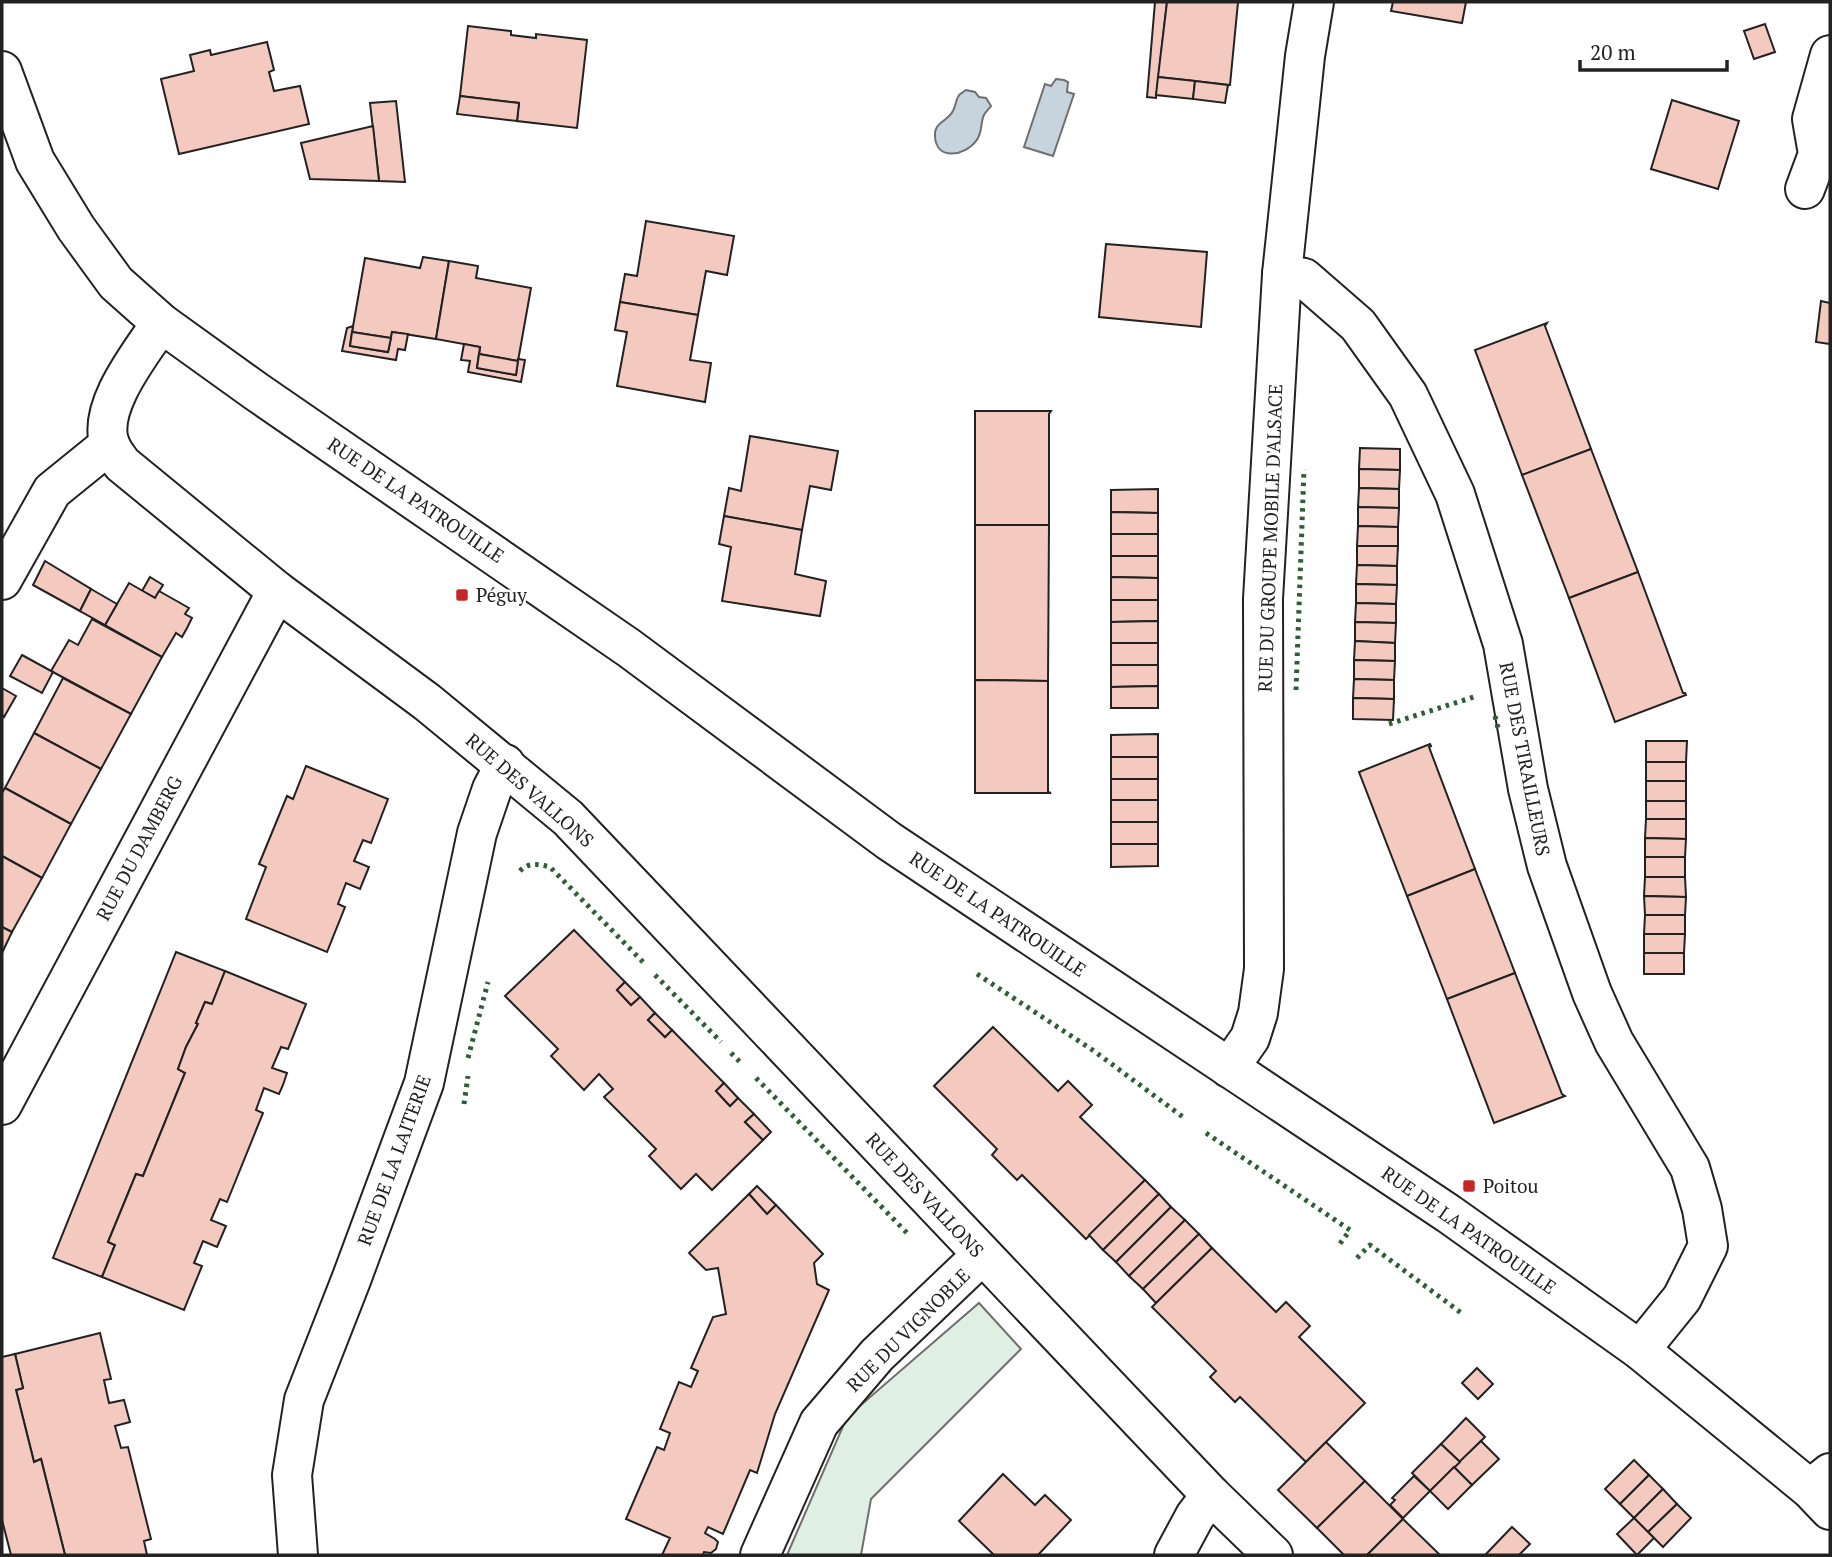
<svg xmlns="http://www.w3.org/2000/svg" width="1832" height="1557" font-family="'PT Serif',serif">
	<rect width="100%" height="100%" fill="#fff"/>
	<polygon fill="#e0efe3" stroke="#6f6f6f" stroke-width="2" points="979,1303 1021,1349 871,1499 861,1555 787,1555 847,1417"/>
	<g fill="#c7d3dd" stroke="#6f6f6f" stroke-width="2">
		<polygon points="1056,79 1064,80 1068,82 1067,92 1074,94 1053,156 1024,147 1045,84 1051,86"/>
		<path d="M 966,90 L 975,92 L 979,97 L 986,98 L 991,106 C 989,109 986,111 984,115 C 980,123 983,133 976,141 C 966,155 936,162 935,136 C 934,124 944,122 950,115 C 956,109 955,101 959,95 Z"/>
	</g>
	<g fill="#f3c9c0" stroke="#222" stroke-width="2">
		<polygon points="1155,2 1167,2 1156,98 1147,97"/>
		<polygon points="1167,2 1238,2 1230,85 1158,77"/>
		<polygon points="1393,2 1466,2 1462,23 1391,11"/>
		<polygon points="1765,24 1775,52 1754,59 1744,31"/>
		<polygon points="468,26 511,31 511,35 536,38 536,34 587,40 577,128 517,121 519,103 460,96"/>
		<polygon points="267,42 274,70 269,72 274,91 300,86 309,124 179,154 161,79 194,71 190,55 210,50 211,55"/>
		<polygon points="1158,77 1195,81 1193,99 1156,95"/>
		<polygon points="1195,81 1228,85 1225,103 1193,99"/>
		<polygon points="460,96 519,103 517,121 457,114"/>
		<polygon points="1672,100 1739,121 1718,189 1651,169"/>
		<polygon points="396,101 405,182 379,181 370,103"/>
		<polygon points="373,126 379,181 310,179 301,143"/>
		<polygon points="646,221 734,236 727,275 706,271 698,315 620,302 625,274 637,276"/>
		<polygon points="1106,244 1207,252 1201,327 1099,317"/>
		<polygon points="423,257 449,261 436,339 392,332 391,338 352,332 365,258 420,268"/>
		<polygon points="449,261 478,266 476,278 531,288 518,361 479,354 480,347 436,339"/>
		<polygon points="1821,301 1830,303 1830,344 1816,342"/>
		<polygon points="620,302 698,315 690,360 711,363 705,402 617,386 627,332 615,330"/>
		<polygon points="1547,323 1545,326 1591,449 1522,475 1475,350"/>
		<polygon points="353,326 350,346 388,352 392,332 408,334 405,350 398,349 396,360 342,351 347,328"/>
		<polygon points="352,332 391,338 388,352 350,346"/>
		<polygon points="464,344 480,347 477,368 516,375 518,359 525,360 521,382 468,372 470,361 461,360"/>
		<polygon points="479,354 518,361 516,375 477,368"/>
		<polygon points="975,411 1051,411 1049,414 1049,525 975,525"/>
		<polygon points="750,436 838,451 831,490 810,486 802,530 724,516 729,488 741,491"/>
		<polygon points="1360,448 1400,449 1400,470 1359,469"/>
		<polygon points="1591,449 1638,572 1569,598 1522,475"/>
		<polygon points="1359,469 1400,470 1399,489 1359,488"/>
		<polygon points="1359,488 1399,489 1399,508 1358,507"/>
		<polygon points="1158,489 1158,513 1111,512 1111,490"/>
		<polygon points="1358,507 1399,508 1398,527 1358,526"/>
		<polygon points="1111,512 1158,513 1158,534 1111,534"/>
		<polygon points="724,516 802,530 795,574 826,581 820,616 722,601 731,547 719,544"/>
		<polygon points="975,525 1049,525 1048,681 975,680"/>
		<polygon points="1358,526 1398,527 1398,546 1357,546"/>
		<rect x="1111" y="534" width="47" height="22"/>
		<polygon points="1357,546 1398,546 1397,566 1357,565"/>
		<polygon points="1111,556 1158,556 1158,578 1111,577"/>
		<polygon points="45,561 91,589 80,611 33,585"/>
		<polygon points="1357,565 1397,566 1397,585 1356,584"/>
		<polygon points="1638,572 1683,693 1685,693 1686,695 1615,722 1569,598"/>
		<polygon points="150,577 163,585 155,598 142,591"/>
		<polygon points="1111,577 1158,578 1158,600 1111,600"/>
		<polygon points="129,583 155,598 159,591 189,608 185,614 192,618 187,628 182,637 176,633 162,657 105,625"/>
		<polygon points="1356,584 1397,585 1396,604 1356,603"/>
		<polygon points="91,589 117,604 105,625 80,611"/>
		<polygon points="1111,600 1158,600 1158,621 1111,622"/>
		<polygon points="1356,603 1396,604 1396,623 1355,622"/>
		<polygon points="92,619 162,657 131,714 51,671 69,640 78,645"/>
		<polygon points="1158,621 1158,643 1111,643 1111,622"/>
		<polygon points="1355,622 1396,623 1395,643 1355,641"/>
		<polygon points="1355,641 1395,643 1395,661 1354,660"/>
		<rect x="1111" y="643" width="47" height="22"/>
		<polygon points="22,655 53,672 42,693 10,676"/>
		<polygon points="1354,660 1395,661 1394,680 1354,679"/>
		<polygon points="1111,665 1158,665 1158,686 1111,687"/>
		<polygon points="63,678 131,714 101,769 34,733"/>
		<polygon points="1354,679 1394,680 1394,699 1353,698"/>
		<polygon points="975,680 1048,681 1048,792 1051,793 975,793"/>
		<polygon points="1158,686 1158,708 1111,708 1111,687"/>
		<polygon points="2,688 16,696 4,717 2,715"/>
		<polygon points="1353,698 1394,699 1393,720 1353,719"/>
		<polygon points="34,733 101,769 71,824 5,788"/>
		<polygon points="1158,734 1158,757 1111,757 1111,735"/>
		<polygon points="1646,741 1687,741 1686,762 1646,762"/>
		<polygon points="1430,744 1431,746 1429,747 1475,869 1407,896 1359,772"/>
		<rect x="1111" y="757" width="47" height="22"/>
		<rect x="1646" y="762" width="40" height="19"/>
		<polygon points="306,766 388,799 371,843 363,840 354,861 369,867 360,889 346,883 338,904 345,907 327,952 246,919 266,867 259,864 287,796 293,799"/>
		<rect x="1111" y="779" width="47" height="21"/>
		<rect x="1646" y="781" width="40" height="20"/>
		<polygon points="5,788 71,824 42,878 2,856 2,793"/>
		<rect x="1111" y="800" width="47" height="22"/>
		<rect x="1646" y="801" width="40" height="18"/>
		<polygon points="1646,819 1686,819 1686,839 1645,838"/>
		<rect x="1111" y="822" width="47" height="22"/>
		<polygon points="1645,838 1686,839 1685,857 1645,857"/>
		<polygon points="1111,844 1158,844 1158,866 1111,867"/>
		<polygon points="2,856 42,878 12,932 2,927"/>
		<rect x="1645" y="857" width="40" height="20"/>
		<polygon points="1475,869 1515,973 1447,999 1407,896"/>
		<polygon points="1645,877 1685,877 1686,897 1644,896"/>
		<polygon points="1644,896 1686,897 1685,915 1645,915"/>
		<polygon points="1645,915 1685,915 1685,934 1644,934"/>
		<polygon points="2,927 12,932 2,953"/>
		<polygon points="574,930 625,982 617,990 631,1005 640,997 655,1013 648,1020 665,1037 672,1030 724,1083 716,1091 730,1106 738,1098 754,1114 745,1122 763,1140 712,1190 696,1174 681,1189 649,1156 656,1149 604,1097 613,1089 599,1074 584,1090 551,1056 558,1049 505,996"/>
		<polygon points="1644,934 1685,934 1684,953 1644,953"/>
		<polygon points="176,952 225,971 212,1004 205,1002 196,1023 198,1024 186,1047 178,1069 185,1073 143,1176 136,1174 108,1242 115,1245 102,1277 53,1258"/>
		<rect x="1644" y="953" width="40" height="21"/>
		<polygon points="225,971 306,1004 288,1049 281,1047 272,1068 287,1073 283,1085 279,1094 264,1088 256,1110 263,1113 227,1202 220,1199 211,1220 226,1226 217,1247 203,1241 194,1263 202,1266 184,1310 102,1277 115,1245 108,1242 136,1174 143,1176 185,1073 178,1069 186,1047 198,1024 196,1023 205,1002 212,1004"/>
		<polygon points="1515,973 1562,1094 1565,1096 1494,1123 1447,999"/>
		<polygon points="625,982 640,997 631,1005 617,990"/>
		<polygon points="655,1013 672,1030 665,1037 648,1020"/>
		<polygon points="993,1027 1058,1091 1068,1081 1092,1105 1080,1117 1145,1180 1086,1239 1022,1175 1017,1180 992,1155 997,1149 934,1086"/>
		<polygon points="724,1083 738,1098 730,1106 716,1091"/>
		<polygon points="754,1114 771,1132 763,1140 745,1122"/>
		<polygon points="1145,1180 1159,1194 1103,1250 1089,1235"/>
		<polygon points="757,1186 776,1205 767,1214 749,1194"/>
		<polygon points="749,1194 767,1214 776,1205 823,1254 814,1263 817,1284 829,1290 775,1414 757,1473 750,1470 723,1534 708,1527 705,1533 715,1539 718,1542 716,1549 711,1553 704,1552 703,1555 662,1555 670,1538 626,1519 657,1447 664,1450 670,1433 660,1429 679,1382 691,1387 698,1371 691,1368 713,1317 726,1314 718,1268 706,1270 689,1253"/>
		<polygon points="1159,1194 1171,1207 1116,1262 1103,1250"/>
		<polygon points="1171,1207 1185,1220 1129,1276 1116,1262"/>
		<polygon points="1185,1220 1199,1234 1143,1289 1129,1276"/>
		<polygon points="1199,1234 1212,1248 1156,1303 1143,1289"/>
		<polygon points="1212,1248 1276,1312 1286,1302 1310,1326 1299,1337 1365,1403 1306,1462 1240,1397 1235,1402 1210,1377 1216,1371 1152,1307"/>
		<polygon points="100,1333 111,1379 104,1380 109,1403 124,1400 130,1422 115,1426 121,1448 128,1447 151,1539 144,1541 147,1555 65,1555 41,1459 34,1462 16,1390 23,1388 15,1354"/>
		<polygon points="15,1354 23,1388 16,1390 34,1462 41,1459 65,1555 11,1555 2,1520 2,1357"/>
		<polygon points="1477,1368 1493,1384 1478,1399 1462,1383"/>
		<polygon points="1466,1418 1485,1437 1460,1462 1441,1444"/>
		<polygon points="1481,1441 1499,1459 1472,1485 1454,1467"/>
		<polygon points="1326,1442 1365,1481 1317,1528 1278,1490"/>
		<polygon points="1441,1444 1460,1462 1430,1491 1412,1473"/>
		<polygon points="1634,1460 1649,1475 1620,1504 1605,1489"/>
		<polygon points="1454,1467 1472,1485 1448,1509 1430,1491"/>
		<polygon points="1003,1474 1035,1505 1045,1495 1071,1520 1038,1555 994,1555 959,1521"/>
		<polygon points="1649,1475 1663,1489 1634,1518 1620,1504"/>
		<polygon points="1414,1476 1430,1491 1403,1518 1390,1505 1395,1500 1392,1498"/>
		<polygon points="1365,1481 1403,1519 1367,1555 1344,1555 1317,1528"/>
		<polygon points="1663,1489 1677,1504 1648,1532 1634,1518"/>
		<polygon points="1677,1504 1691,1518 1663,1547 1648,1532"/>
		<polygon points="1634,1518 1654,1538 1637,1555 1617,1534"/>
		<polygon points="1403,1519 1440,1555 1367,1555"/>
		<polygon points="1512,1527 1530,1544 1519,1555 1487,1555 1486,1554"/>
	</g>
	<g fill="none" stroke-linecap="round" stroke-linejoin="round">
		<g stroke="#222" stroke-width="42">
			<g id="minor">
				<polyline points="1805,189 1818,154 1812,119 1830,55"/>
				<polyline points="1282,274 1304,278 1358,325 1408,395 1455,494 1503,644 1528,789 1547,866 1592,993 1614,1042 1690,1168 1702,1209 1708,1246 1682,1298 1640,1350"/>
				<path d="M 161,323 C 141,353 96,408 110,445 C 113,452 118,458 122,464 L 277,591 L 427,702 L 568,818 L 1211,1495 L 1273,1555"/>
				<polyline points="2,580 52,491 110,444"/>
				<polyline points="1229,1068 1250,1038 1258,1013 1264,969 1263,599 1282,274 1305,56 1314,2"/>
				<polyline points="2,1105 277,591"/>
				<polyline points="1810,1489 1830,1473"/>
				<polyline points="298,1555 292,1475 304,1400 351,1280 424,1083 477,833 492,789 505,764"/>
				<polyline points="760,1555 819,1423 877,1355 982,1255"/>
				<polyline points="1174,1555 1195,1516 1211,1495"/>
			</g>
		</g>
		<g stroke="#222" stroke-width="42">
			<polyline id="tertiary" points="2,71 35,161 76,228 116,283 161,323 257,392 629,648 889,841 1449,1214 1640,1350 1810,1489 1830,1510"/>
		</g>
		<use href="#minor" stroke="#fff" stroke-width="38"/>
		<use href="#tertiary" stroke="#fff" stroke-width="38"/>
		<g stroke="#2f5e38" stroke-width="5" stroke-dasharray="3.5 5" stroke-linecap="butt">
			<polyline points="1296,690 1304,469"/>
			<polyline points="1495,716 1499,732"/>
			<polyline points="1389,724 1477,696"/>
			<path d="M 520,871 C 528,862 539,864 550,867 L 643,962"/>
			<polyline points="977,974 1094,1051 1183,1117"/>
			<polyline points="655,975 721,1042"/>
			<polyline points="731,1053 742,1064"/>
			<polyline points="468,1058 488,982"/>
			<polyline points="756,1078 907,1233"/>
			<polyline points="464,1104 468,1076"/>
			<polyline points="1206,1133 1350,1230 1339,1245"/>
			<polyline points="1357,1258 1370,1245 1464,1315"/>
		</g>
	</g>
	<g fill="#c62828" stroke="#fff" stroke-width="2.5">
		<rect x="455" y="588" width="14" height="14" rx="3.5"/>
		<rect x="1462" y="1179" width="14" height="14" rx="3.5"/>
	</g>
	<g text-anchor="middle" stroke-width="5" stroke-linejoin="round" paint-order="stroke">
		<g font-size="19" fill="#222" stroke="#fff">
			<text transform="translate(416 500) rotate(34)" y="7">RUE DE LA PATROUILLE</text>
			<text transform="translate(1270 538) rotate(-88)" y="7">RUE DU GROUPE MOBILE D'ALSACE</text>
			<text transform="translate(1525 759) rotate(79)" y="7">RUE DES TIRAILLEURS</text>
			<text transform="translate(530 790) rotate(41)" y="7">RUE DES VALLONS</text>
			<text transform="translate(139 848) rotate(-62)" y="7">RUE DU DAMBERG</text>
			<text transform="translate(998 914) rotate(34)" y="7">RUE DE LA PATROUILLE</text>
			<text transform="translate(394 1160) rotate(-70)" y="7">RUE DE LA LAITERIE</text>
			<text transform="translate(925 1195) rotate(47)" y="7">RUE DES VALLONS</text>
			<text transform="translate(1469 1230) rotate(35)" y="7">RUE DE LA PATROUILLE</text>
			<text transform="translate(908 1330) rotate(-45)" y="7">RUE DU VIGNOBLE</text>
		</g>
		<g font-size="19" fill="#222" stroke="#fff" text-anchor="start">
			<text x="476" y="602">Péguy</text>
			<text x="1483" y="1193">Poitou</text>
		</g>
	</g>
	<rect width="1832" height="1557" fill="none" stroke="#222222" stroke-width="7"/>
	<path d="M1580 60v10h147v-10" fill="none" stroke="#222222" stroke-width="3.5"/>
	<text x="1590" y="60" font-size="21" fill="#222222" stroke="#ffffff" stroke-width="5" paint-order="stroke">20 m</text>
</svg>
